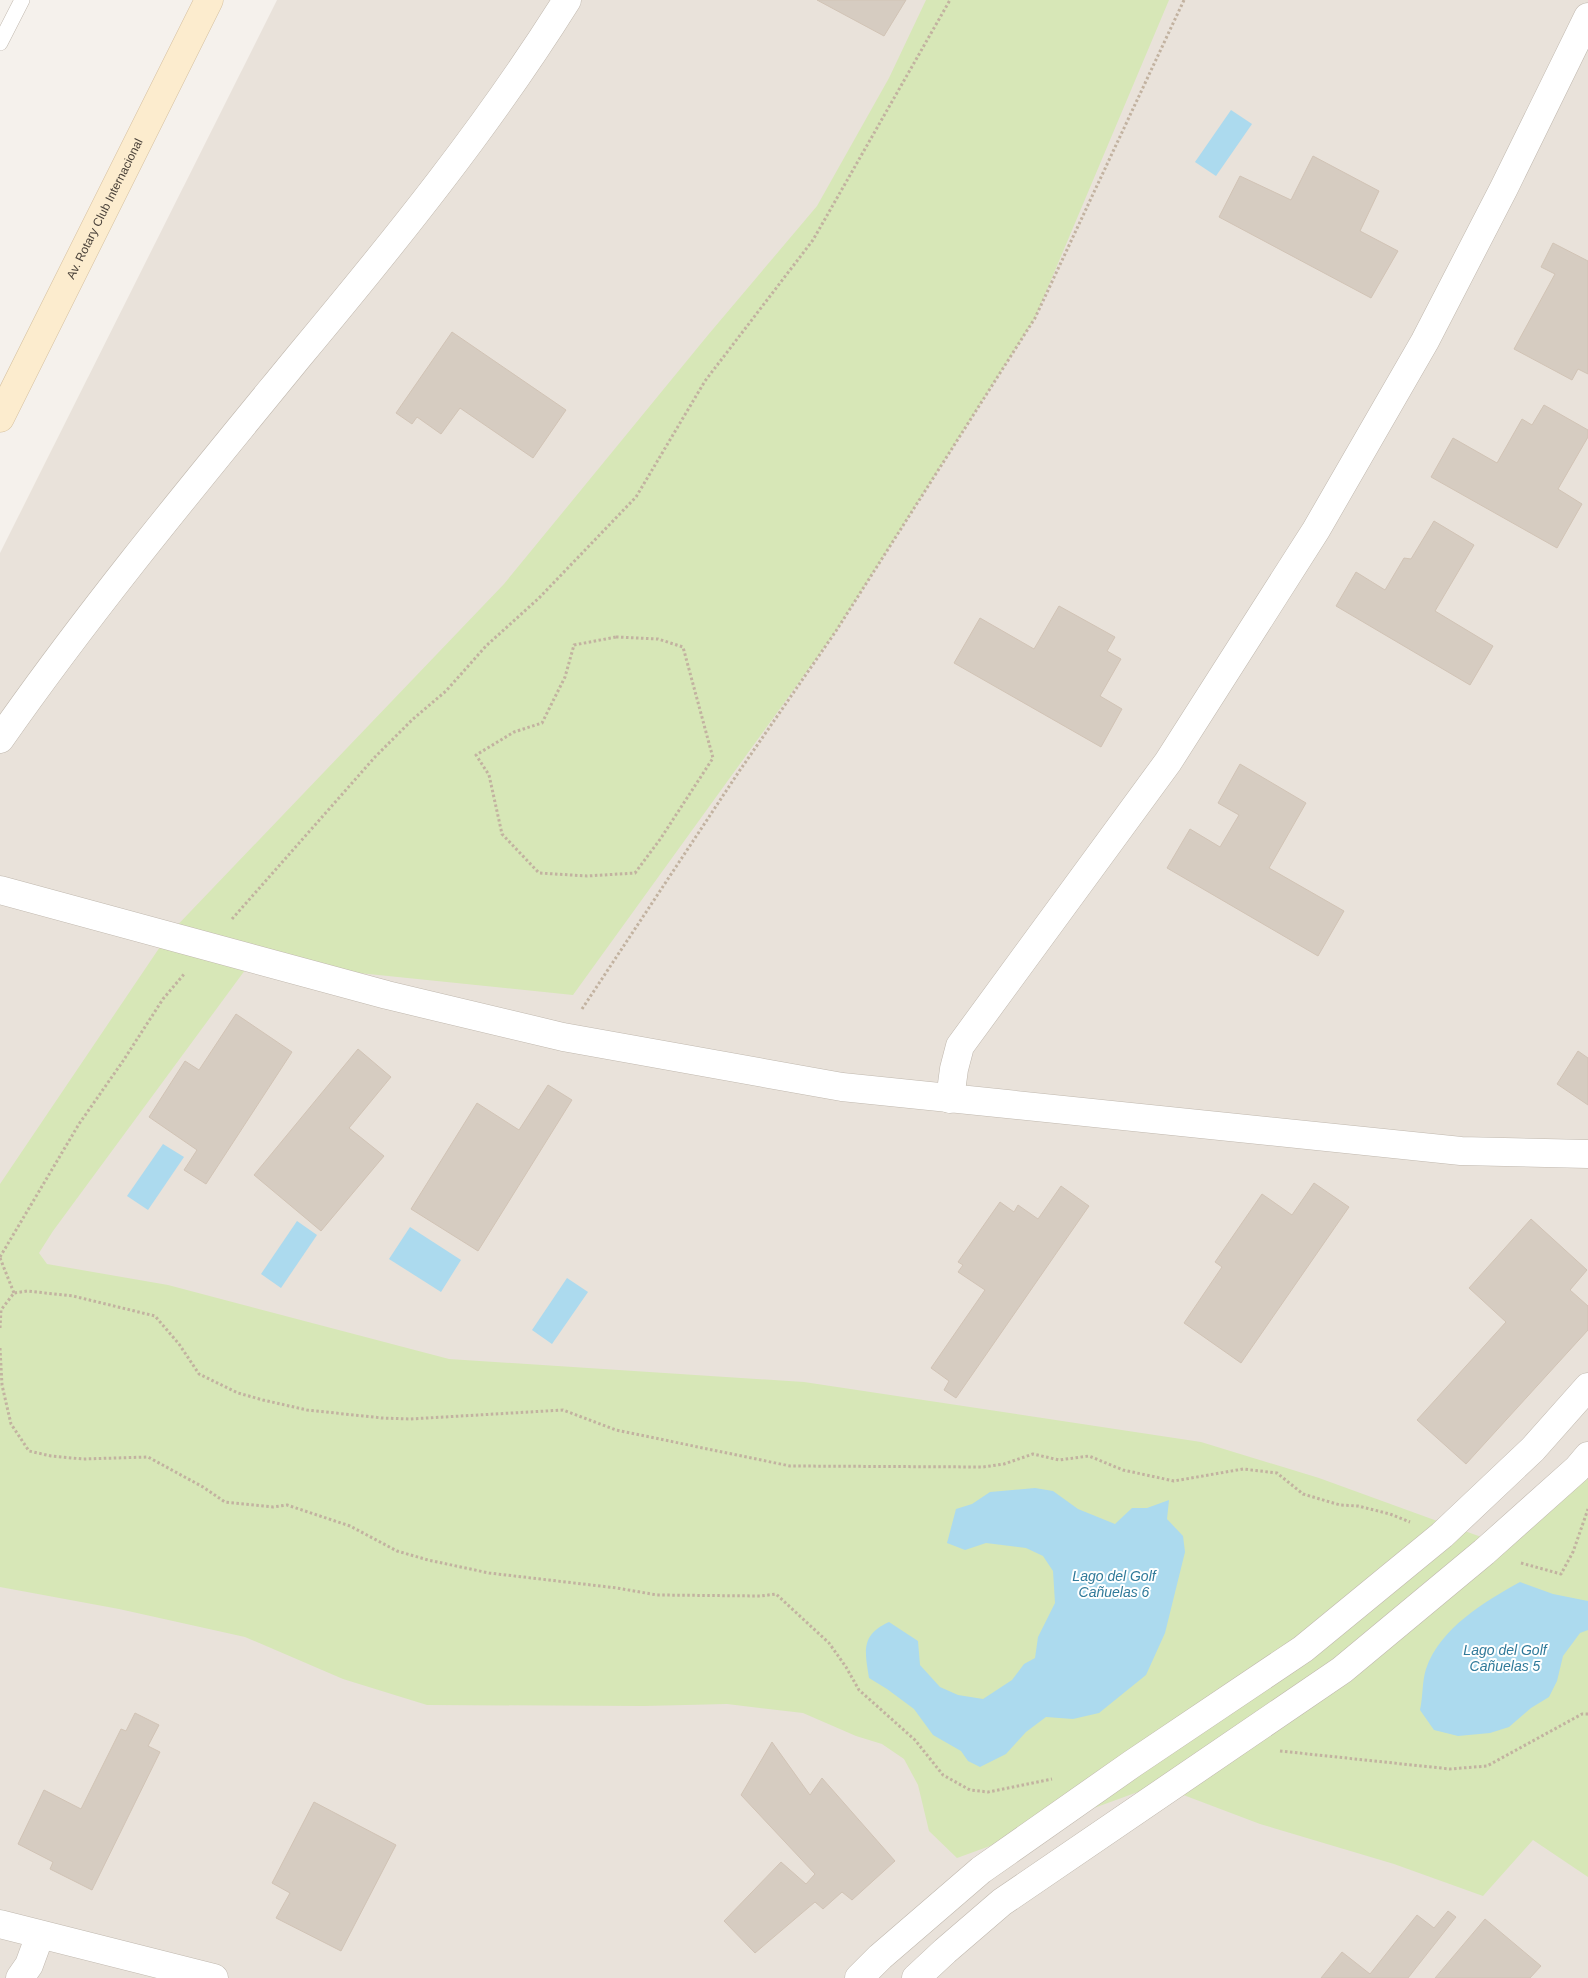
<svg xmlns="http://www.w3.org/2000/svg" width="1588" height="1978" font-family="Arial,sans-serif">
	<rect width="100%" height="100%" fill="#f5f1ec"/>
	<polygon fill="#e9e2da" points="277,0 1588,0 1588,1978 0,1978 0,553"/>
	<polygon fill="#d7e7b7" points="926,0 1169,0 1035,318 836,631 573,995 251,962 53,1231 39,1253 47,1264 168,1285 449,1359 804,1382 1201,1442 1319,1478 1506,1546 1588,1461 1588,1877 1533,1840 1483,1896 1394,1864 1260,1824 1157,1785 957,1858 929,1831 918,1785 904,1759 882,1744 856,1736 803,1713 727,1704 644,1706 427,1705 343,1679 245,1637 119,1609 0,1587 0,1184 168,935 504,584 708,335 817,206 889,78"/>
	<g fill="#acdaee">
		<polygon points="1231,110 1252,124 1216,176 1195,162"/>
		<polygon points="163,1144 184,1157 148,1210 127,1196"/>
		<polygon points="297,1221 317,1235 281,1288 261,1274"/>
		<polygon points="410,1227 461,1260 441,1292 389,1259"/>
		<polygon points="567,1278 588,1292 552,1344 532,1330"/>
		<path d="M 1035,1488 L 1053,1491 L 1078,1509 L 1115,1524 L 1132,1508 L 1147,1508 L 1169,1500 L 1167,1519 L 1183,1536 L 1185,1552 L 1165,1633 L 1146,1675 L 1099,1713 L 1073,1719 L 1046,1717 L 1026,1732 L 1006,1754 L 980,1767 L 968,1761 L 961,1751 L 933,1735 L 914,1709 L 887,1689 L 869,1678 C 865,1652 860,1635 889,1622 L 918,1641 L 920,1665 L 940,1687 L 958,1695 L 983,1699 L 1012,1680 L 1024,1664 L 1035,1658 L 1038,1637 L 1055,1603 L 1053,1571 L 1043,1556 L 1026,1548 L 986,1543 L 965,1550 L 947,1543 L 956,1509 L 972,1504 L 990,1492 Z"/>
		<path d="M 1520,1582 L 1553,1594 L 1588,1601 L 1588,1630 L 1580,1633 L 1563,1656 L 1557,1681 L 1549,1697 L 1531,1708 L 1509,1727 L 1490,1733 L 1458,1736 L 1434,1730 L 1420,1710 C 1423,1697 1422,1681 1426,1669 C 1440,1628 1484,1602 1520,1582 Z"/>
	</g>
	<g fill="#d6ccc1" stroke="#d1c3b5">
		<polygon points="817,0 906,0 884,36"/>
		<polygon points="1313,156 1379,191 1360,231 1398,251 1371,298 1219,217 1240,176 1291,200"/>
		<polygon points="1553,243 1588,261 1588,374 1578,369 1572,380 1514,349 1555,274 1541,267"/>
		<polygon points="452,332 566,410 533,458 460,408 441,434 417,417 412,424 396,413"/>
		<polygon points="1544,405 1588,430 1588,437 1558,489 1582,504 1557,548 1431,477 1453,438 1497,463 1522,419 1532,425"/>
		<polygon points="1434,521 1474,545 1435,611 1493,646 1470,685 1336,606 1356,572 1385,590 1404,558 1411,559"/>
		<polygon points="1059,606 1115,637 1107,651 1121,659 1100,696 1122,709 1101,747 954,663 980,618 1034,649"/>
		<polygon points="1240,764 1306,803 1269,868 1344,911 1318,956 1167,868 1190,829 1220,847 1239,815 1218,803"/>
		<polygon points="236,1014 292,1052 206,1184 184,1170 197,1150 149,1117 185,1061 199,1070"/>
		<polygon points="358,1049 391,1077 349,1128 384,1156 321,1231 254,1175"/>
		<polygon points="1578,1051 1588,1058 1588,1105 1557,1084"/>
		<polygon points="548,1085 572,1100 478,1251 411,1209 477,1103 519,1130"/>
		<polygon points="1314,1183 1349,1207 1241,1363 1184,1323 1222,1267 1215,1262 1262,1194 1292,1215"/>
		<polygon points="1061,1186 1089,1206 956,1398 944,1390 949,1381 931,1368 985,1290 958,1272 963,1265 958,1262 1000,1202 1014,1212 1018,1205 1038,1219"/>
		<polygon points="1531,1219 1587,1270 1570,1290 1588,1306 1588,1330 1466,1464 1417,1420 1506,1322 1469,1288"/>
		<polygon points="135,1713 159,1725 148,1746 160,1752 92,1890 50,1869 53,1862 18,1844 44,1790 81,1809 121,1729 126,1731"/>
		<polygon points="772,1742 810,1795 822,1778 895,1861 852,1900 842,1892 823,1909 815,1902 755,1953 724,1921 781,1862 806,1884 815,1874 741,1795"/>
		<polygon points="314,1802 396,1845 341,1951 276,1918 290,1893 272,1883"/>
		<polygon points="1448,1911 1456,1917 1408,1978 1321,1978 1342,1952 1370,1974 1417,1915 1434,1928"/>
		<polygon points="1485,1919 1541,1966 1530,1978 1435,1978"/>
	</g>
	<g fill="none" stroke-linecap="round" stroke-linejoin="round">
		<g stroke="#c0b8ae" stroke-width="16">
			<polyline id="service" points="0,43 22,0"/>
		</g>
		<g stroke="#c0b8ae" stroke-width="29">
			<g id="minor">
				<path d="M 0,739 C 93,606 197,481 300,355 C 395,241 488,126 567,0"/>
				<polyline points="0,890 387,995 563,1037 842,1087 1461,1151 1588,1154"/>
				<polyline points="950,1099 954,1069 960,1046 1168,762 1316,530 1425,341 1504,188 1588,17"/>
				<polyline points="0,1924 214,1978"/>
				<polyline points="20,1978 29,1965 40,1935"/>
				<polyline points="859,1978 880,1957 981,1870 1132,1764 1303,1649 1442,1535 1533,1449 1588,1387"/>
				<polyline points="916,1978 945,1951 1002,1902 1342,1670 1484,1552 1577,1469 1588,1456"/>
			</g>
		</g>
		<g stroke="#d5c19f" stroke-width="29">
			<g id="secondary">
				<path id="s1" d="M 0,418 L 209,0"/>
			</g>
		</g>
		<g stroke="#c2b2a0" stroke-width="3" stroke-dasharray="2.5 2.5" stroke-linecap="butt">
			<polygon points="616,637 658,639 683,647 713,758 661,838 635,873 587,876 539,873 502,834 489,775 476,755 514,732 542,723 565,677 574,645"/>
			<polyline points="232,919 375,757 413,719 446,691 486,646 539,598 636,497 705,381 813,240 950,0"/>
			<polyline points="582,1009 738,773 836,631 1035,318 1184,0"/>
			<polyline points="0,1257 79,1124 123,1061 163,999 185,973"/>
			<polyline points="0,1258 14,1293"/>
			<polyline points="0,1328 1,1310 14,1293 27,1291 73,1296 155,1316 179,1344 199,1374 238,1393 263,1400 307,1410 382,1418 410,1419 563,1410 616,1430 790,1466 983,1467 1004,1464 1033,1454 1059,1460 1089,1456 1123,1470 1174,1481 1243,1469 1277,1473 1303,1494 1340,1505 1358,1506 1390,1514 1410,1522"/>
			<polyline points="0,1348 2,1385 11,1424 29,1451 51,1456 83,1459 148,1457 203,1487 225,1502 273,1507 287,1505 350,1526 397,1551 428,1560 489,1573 617,1588 657,1595 761,1596 776,1594 829,1643 846,1667 859,1690 915,1740 943,1775 970,1790 988,1792 1052,1779"/>
			<polyline points="1521,1563 1561,1574 1573,1552 1588,1509"/>
			<polyline points="1280,1751 1450,1769 1487,1766 1582,1714 1588,1714"/>
		</g>
		<use href="#service" stroke="#fff" stroke-width="15"/>
		<use href="#minor" stroke="#fff" stroke-width="28"/>
		<use href="#secondary" stroke="#fcecce" stroke-width="28"/>
	</g>
	<g text-anchor="middle" stroke-width="4" stroke-linejoin="round" paint-order="stroke">
		<g font-size="12" fill="#494139" stroke="#fff">
			<text dy="4" stroke="none"><textPath href="#s1" startOffset="234">Av. Rotary Club Internacional</textPath></text>
		</g>
		<g font-size="14" font-style="italic" fill="#307a9a" stroke="#fff">
			<text x="1114" y="1581">Lago del Golf<tspan x="1114" dy="16">Cañuelas 6</tspan></text>
			<text x="1505" y="1655">Lago del Golf<tspan x="1505" dy="16">Cañuelas 5</tspan></text>
		</g>
	</g>
</svg>
